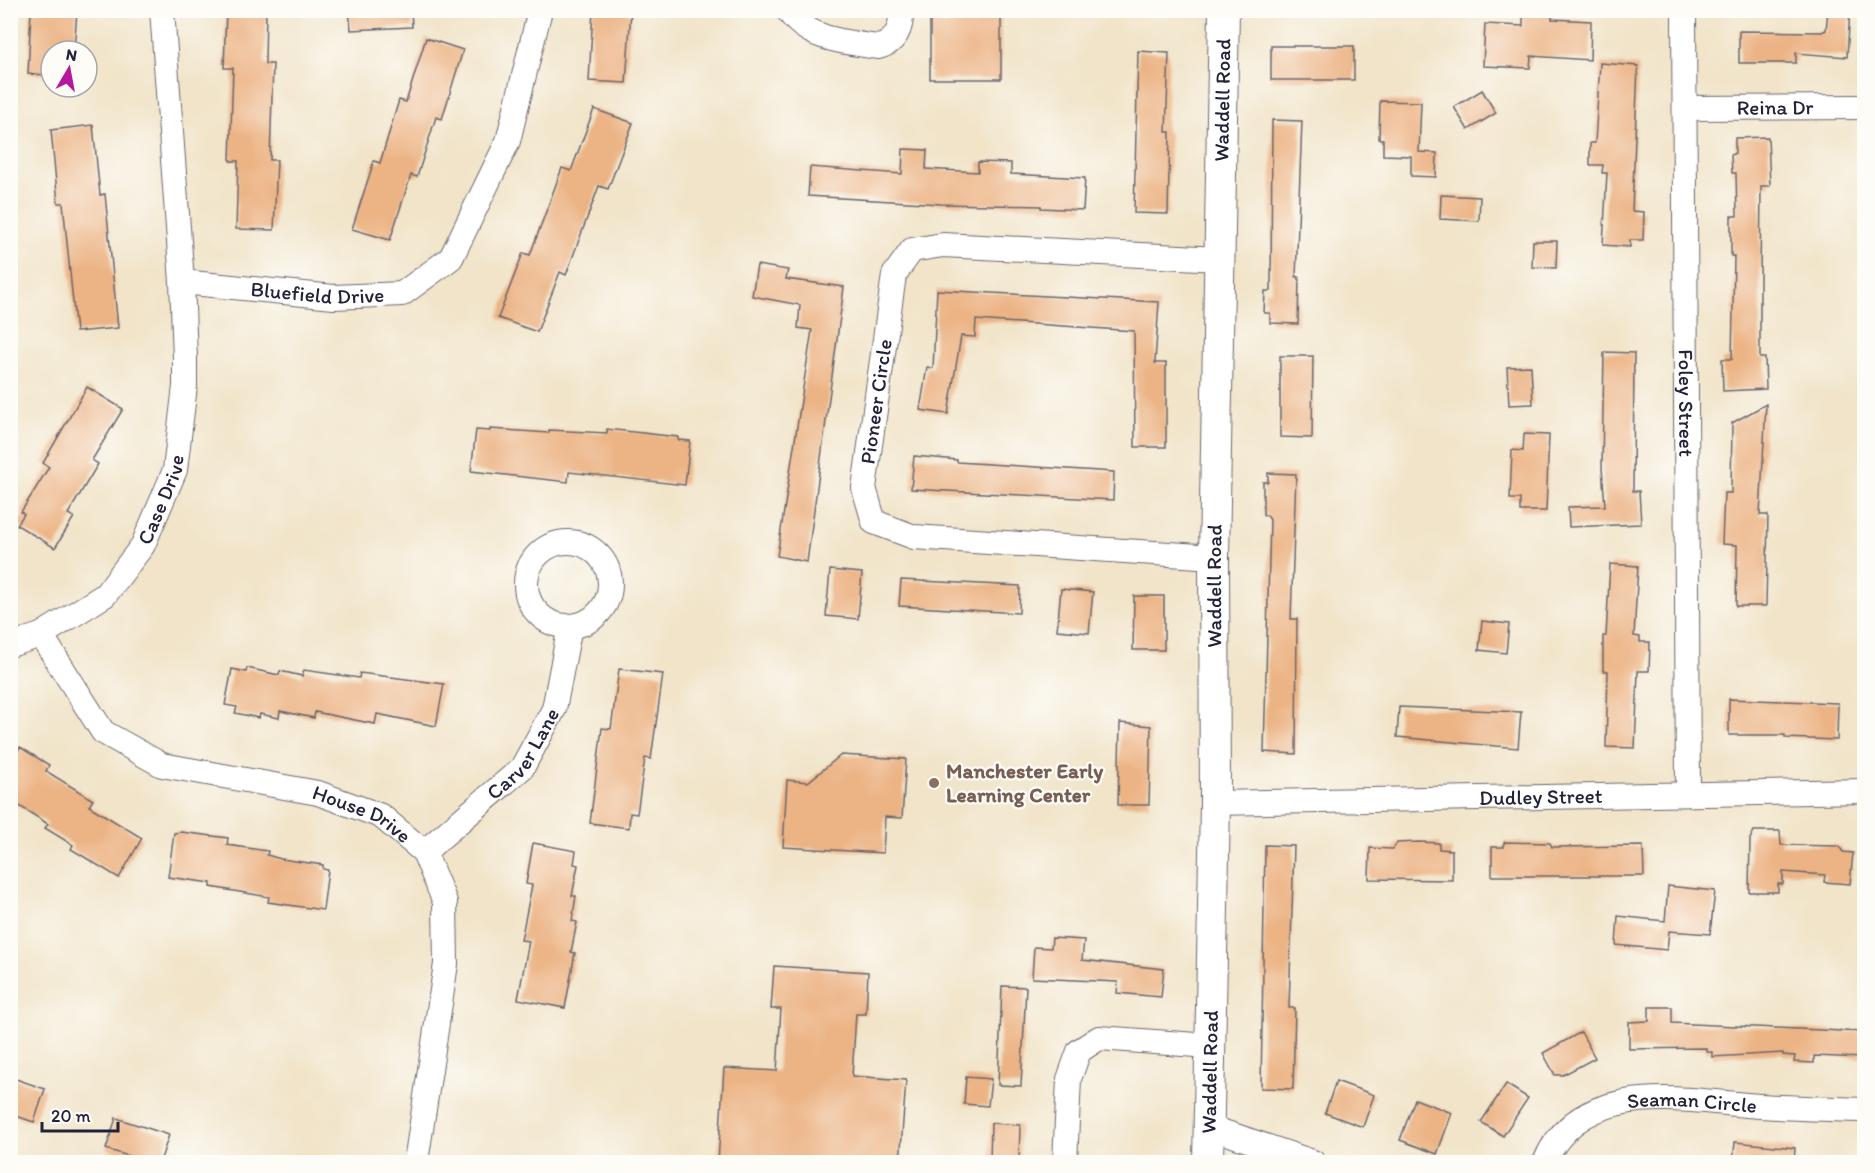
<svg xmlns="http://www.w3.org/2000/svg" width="1875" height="1173" font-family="Itim,sans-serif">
	<rect width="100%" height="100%" fill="#fdfcf7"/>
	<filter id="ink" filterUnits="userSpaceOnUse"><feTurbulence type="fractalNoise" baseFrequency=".0167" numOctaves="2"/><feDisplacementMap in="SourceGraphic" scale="12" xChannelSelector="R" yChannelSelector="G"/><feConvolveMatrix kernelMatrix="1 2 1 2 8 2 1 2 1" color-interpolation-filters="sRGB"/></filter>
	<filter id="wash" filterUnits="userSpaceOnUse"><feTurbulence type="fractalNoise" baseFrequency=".008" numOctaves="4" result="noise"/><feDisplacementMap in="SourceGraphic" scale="24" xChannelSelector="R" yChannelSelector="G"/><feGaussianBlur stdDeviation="1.35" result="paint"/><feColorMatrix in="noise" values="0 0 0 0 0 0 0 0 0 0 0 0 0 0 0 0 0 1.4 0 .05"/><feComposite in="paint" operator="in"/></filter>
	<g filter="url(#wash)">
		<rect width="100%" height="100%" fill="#f1e4c9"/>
		<g id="blocks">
			<g fill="#ecb384">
				<polygon points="31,10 77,10 74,51 51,51 51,75 28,74"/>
				<polygon points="226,10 266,10 265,64 273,64 270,160 277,160 274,230 236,229 238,161 230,161 233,68 224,68"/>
				<polygon points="349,10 411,10 412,27 351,30"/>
				<polygon points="593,10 631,10 626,83 589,81"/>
				<rect x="930" y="10" width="71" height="69"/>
				<polygon points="1523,10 1552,10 1552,19 1591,21 1590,60 1531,56 1530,68 1483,66 1485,24 1523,26"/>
				<polygon points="1828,10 1850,10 1847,57 1796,53 1796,63 1739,63 1739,31 1822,32 1826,30"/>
				<polygon points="426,38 463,50 442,119 436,117 417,177 411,175 390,240 352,229 374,161 380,163 399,100 406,102"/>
				<rect x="1271" y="46" width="83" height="34"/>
				<polygon points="1138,51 1169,53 1166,132 1170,132 1168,214 1134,213"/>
				<polygon points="1600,63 1638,66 1632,211 1644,212 1643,240 1630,240 1630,247 1603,245 1607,173 1602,173 1603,165 1590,165 1590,143 1595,143"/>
				<polygon points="1482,90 1496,113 1468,130 1454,107"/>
				<polygon points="1380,101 1421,102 1419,152 1437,153 1436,177 1411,176 1411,156 1383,155 1383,139 1379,139"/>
				<polygon points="594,109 633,123 608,189 599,186 566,275 560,272 537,332 498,318 523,253 530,255 562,168 571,171"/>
				<polygon points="1272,120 1302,121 1296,277 1299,277 1298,324 1270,323 1270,313 1264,313 1265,291 1271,291"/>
				<polygon points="93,125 100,195 105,194 118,328 76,332 63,203 58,203 51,130"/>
				<polygon points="1768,137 1770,186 1761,186 1760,282 1760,358 1765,358 1766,389 1723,391 1722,359 1732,359 1734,256 1731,256 1731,216 1737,216 1736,173 1732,173 1731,155 1735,153 1735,138"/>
				<polygon points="903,149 927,150 926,169 978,172 978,162 1011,163 1011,174 1085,178 1083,210 1041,208 1041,206 941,204 808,196 810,167 902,174"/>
				<polygon points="1441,195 1480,197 1479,221 1440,219"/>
				<polygon points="1533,241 1557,241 1556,268 1532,267"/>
				<polygon points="757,265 788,270 786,279 844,287 807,562 777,556 812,330 798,328 800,305 752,296"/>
				<polygon points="937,290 1159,302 1155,363 1166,363 1166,447 1135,447 1134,331 976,320 975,337 961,336 948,414 920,410 927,367 933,368"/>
				<polygon points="1604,352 1634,353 1633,491 1639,491 1641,524 1569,527 1568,507 1605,506 1602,468"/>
				<polygon points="1280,356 1313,356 1312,438 1280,437"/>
				<polygon points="1531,366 1533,404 1509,405 1507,367"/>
				<polygon points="87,387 123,409 92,460 98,464 68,514 74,517 55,548 17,525 24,514 21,512 49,467 43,463"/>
				<polygon points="1766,404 1760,515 1768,515 1766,606 1736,606 1737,545 1722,544 1724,493 1731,493 1732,423"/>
				<polygon points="490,429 549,433 549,430 607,433 607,429 678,437 678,440 690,441 685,485 569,472 568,482 471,471 476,430 490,431"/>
				<polygon points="1524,434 1549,435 1546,511 1520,511 1520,499 1510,499 1512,450 1523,451"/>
				<polygon points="914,456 957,460 957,462 1114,472 1113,500 911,489"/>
				<polygon points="1268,473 1296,474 1291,619 1297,619 1296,754 1264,752 1270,520 1267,515 1263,515 1263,482 1268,482"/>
				<polygon points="1610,564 1638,566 1634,636 1640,637 1640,642 1650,642 1649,671 1638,671 1635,748 1606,747 1608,671 1603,671 1603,636 1606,636"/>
				<polygon points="830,570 862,573 858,619 826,616"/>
				<polygon points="901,580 1020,586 1019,613 899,606"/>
				<polygon points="1061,589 1093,592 1089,633 1057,630"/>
				<polygon points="1134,596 1164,596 1164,650 1133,650"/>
				<polygon points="1482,621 1509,624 1506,653 1479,650"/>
				<polygon points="247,668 279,675 280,671 302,676 304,670 359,678 360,673 444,684 436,726 377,714 375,724 315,712 314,718 280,711 279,718 260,714 259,718 235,713 237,707 225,705 232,669 246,672"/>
				<polygon points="619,669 663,674 651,759 645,758 637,814 630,813 629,828 590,823 602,728 611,729"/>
				<polygon points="1729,699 1838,703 1837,740 1785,738 1785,735 1729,735"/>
				<polygon points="1399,707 1521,712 1518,748 1397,737"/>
				<polygon points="1120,723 1151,726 1149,805 1118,805"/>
				<polygon points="20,747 49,765 46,771 93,800 89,806 142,838 119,878 71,849 73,845 45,828 48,824 10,800 10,764"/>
				<polygon points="841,755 906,759 902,818 885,817 883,853 783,847 787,780 808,782"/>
				<polygon points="1754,831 1780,831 1781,845 1839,846 1843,852 1853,853 1850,884 1824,882 1825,875 1783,872 1783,884 1778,884 1778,892 1749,892 1750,839"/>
				<polygon points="181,832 228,838 227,845 268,851 267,855 281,859 323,865 323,869 328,870 323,910 268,902 269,897 211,887 211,883 168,877 174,833"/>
				<polygon points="1419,842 1439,843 1439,849 1452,850 1452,880 1369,879 1370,848 1393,849 1397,843"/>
				<polygon points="1504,842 1550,843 1552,847 1643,846 1644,876 1492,876 1492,847 1504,847"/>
				<polygon points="533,843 576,851 574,864 578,865 572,896 576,896 572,921 577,922 571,952 575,953 565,1008 518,999 529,941 521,940 532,885 526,884"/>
				<polygon points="1265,845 1294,846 1289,1008 1295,1008 1293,1089 1261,1088"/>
				<polygon points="1668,886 1715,891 1710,934 1669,931 1667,950 1616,945 1618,916 1665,921"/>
				<polygon points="1052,938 1084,940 1082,960 1164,969 1161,997 1117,993 1118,982 1032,978 1034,947 1051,948"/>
				<polygon points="774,966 868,972 866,1014 856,1014 852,1076 906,1080 900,1162 718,1162 724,1068 777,1071 781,1009 771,1009"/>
				<polygon points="1002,986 1026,987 1021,1086 998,1085"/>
				<polygon points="1649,1007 1672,1007 1672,1023 1864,1032 1864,1058 1814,1056 1814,1063 1794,1062 1795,1056 1783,1055 1783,1053 1712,1057 1712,1052 1706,1052 1706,1048 1629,1049 1629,1022 1649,1021"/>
				<polygon points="1581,1032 1595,1058 1563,1075 1555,1075 1543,1053"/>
				<polygon points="10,1077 45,1089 34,1122 10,1114"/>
				<polygon points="966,1077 991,1079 988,1106 964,1104"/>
				<polygon points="1336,1081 1374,1095 1363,1127 1325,1113"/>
				<polygon points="1506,1084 1528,1098 1503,1136 1481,1122"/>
				<polygon points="1415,1099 1452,1113 1437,1154 1400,1140"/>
				<polygon points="116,1118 169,1135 160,1162 147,1162 106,1149"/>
				<polygon points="991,1123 1020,1125 1019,1162 990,1162"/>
				<polygon points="1735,1142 1795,1148 1794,1162 1733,1162"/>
			</g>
		</g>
	</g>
	<g filter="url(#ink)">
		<use href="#blocks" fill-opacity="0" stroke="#6a666d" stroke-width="1.5"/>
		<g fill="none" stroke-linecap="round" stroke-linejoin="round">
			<g stroke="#6a666d" stroke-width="26">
				<g id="minor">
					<path d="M 788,10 C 806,40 846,42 878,47 C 896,43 902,28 901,10"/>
					<path id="s1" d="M 1684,10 L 1688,794"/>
					<path id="s2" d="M 1685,108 L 1864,107"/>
					<path id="s3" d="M 182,282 L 334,297 L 402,294 L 451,258 L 508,141 L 540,10"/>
					<circle cx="568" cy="584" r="42"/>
					<path id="s4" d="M 1214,557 L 914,537 L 874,522 L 864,488 L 894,275 L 912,250 L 943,245 L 1219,259"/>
					<path id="s5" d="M 41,635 L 103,732 L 162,765 L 318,793 L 381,816 L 424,852 L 445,902 L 446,964 L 416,1162"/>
					<path id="s6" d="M 10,645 L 41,635 L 105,595 L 143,545 L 175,470 L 185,386 L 185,358 L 182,282 L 162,10"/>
					<path id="s7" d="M 1215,803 L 1864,791"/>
					<path id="s8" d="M 424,852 L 522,768 L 554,709 L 570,626"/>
					<polyline points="1209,1127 1313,1162"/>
					<polyline points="1065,1162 1069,1079 1079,1051 1099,1038 1211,1046"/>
					<path id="s9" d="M 1545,1162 C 1580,1077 1687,1101 1759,1106 C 1794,1108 1829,1109 1864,1110"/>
				</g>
			</g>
			<g stroke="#6a666d" stroke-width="32">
				<g id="tertiary">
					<path id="s10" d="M 1208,1162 L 1215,803 L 1214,557 L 1224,10"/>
				</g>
			</g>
			<use href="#minor" stroke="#fff" stroke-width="24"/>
			<use href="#tertiary" stroke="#fff" stroke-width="30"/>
		</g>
	</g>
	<circle fill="#8d6e63" stroke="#fdfcf7" stroke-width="2" cx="934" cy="783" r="6"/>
	<g text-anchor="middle" stroke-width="4.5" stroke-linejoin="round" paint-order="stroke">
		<g font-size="21" fill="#22223b" stroke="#fdfcf7">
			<text dy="7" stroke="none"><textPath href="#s10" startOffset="1062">Waddell Road</textPath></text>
			<text dy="7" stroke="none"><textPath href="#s2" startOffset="90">Reina Dr</textPath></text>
			<text dy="7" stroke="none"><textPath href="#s3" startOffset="136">Bluefield Drive</textPath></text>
			<text dy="7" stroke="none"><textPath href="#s4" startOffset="466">Pioneer Circle</textPath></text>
			<text dy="7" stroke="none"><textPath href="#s1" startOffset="393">Foley Street</textPath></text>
			<text dy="7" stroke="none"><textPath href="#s6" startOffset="220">Case Drive</textPath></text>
			<text dy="7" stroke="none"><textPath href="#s10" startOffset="576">Waddell Road</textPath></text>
			<text dy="7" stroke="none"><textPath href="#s8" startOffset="141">Carver Lane</textPath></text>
			<text dy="7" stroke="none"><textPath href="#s7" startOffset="326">Dudley Street</textPath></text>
			<text dy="7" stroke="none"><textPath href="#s5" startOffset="390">House Drive</textPath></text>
			<text dy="7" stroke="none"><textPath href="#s10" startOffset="90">Waddell Road</textPath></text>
			<text dy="7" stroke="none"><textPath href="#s9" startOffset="172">Seaman Circle</textPath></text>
		</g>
		<g font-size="21" font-weight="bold" fill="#785e54" stroke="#fdfcf7" text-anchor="start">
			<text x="946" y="778">Manchester Early<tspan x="946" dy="24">Learning Center</tspan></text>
		</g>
	</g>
	<rect width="1875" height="1173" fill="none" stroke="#fdfcf7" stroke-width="36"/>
	<g transform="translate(69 69) rotate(10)"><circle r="28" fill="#fdfcf7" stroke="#a5a5ac" stroke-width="1.5"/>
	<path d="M0-4.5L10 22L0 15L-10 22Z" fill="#b5179e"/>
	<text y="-9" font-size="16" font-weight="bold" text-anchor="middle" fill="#22223b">N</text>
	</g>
	<path d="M42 1122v9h76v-9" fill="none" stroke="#22223b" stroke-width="3"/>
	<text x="51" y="1122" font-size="18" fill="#22223b" stroke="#fdfcf7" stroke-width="4.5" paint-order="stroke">20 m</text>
</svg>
